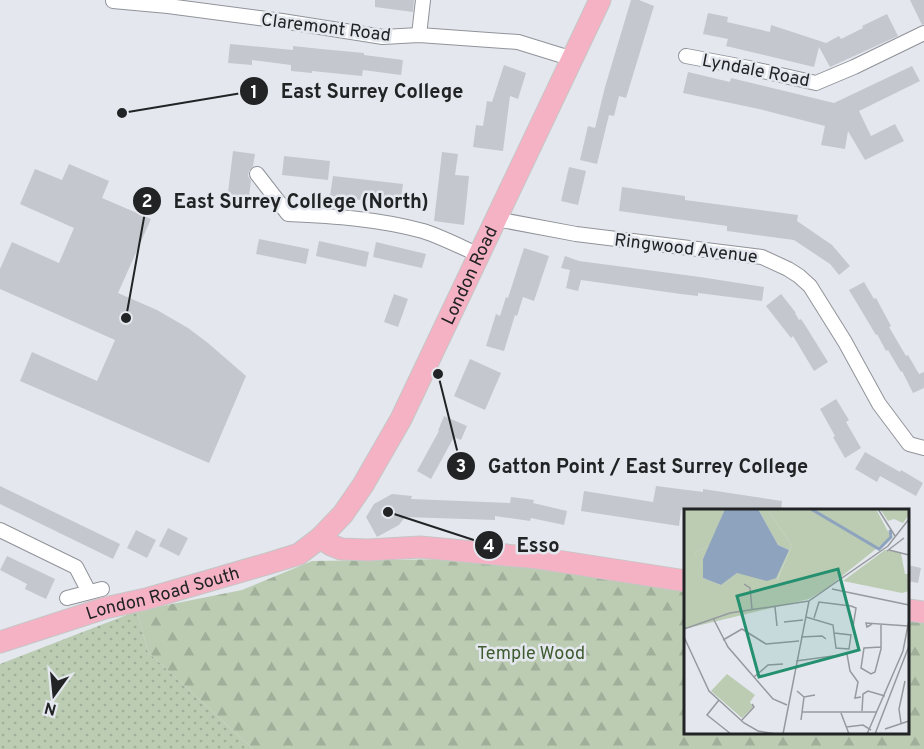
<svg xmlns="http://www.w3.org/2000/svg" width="924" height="749" font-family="Overpass,sans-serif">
	<defs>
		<pattern id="grass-dots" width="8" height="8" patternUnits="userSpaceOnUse" patternTransform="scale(1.5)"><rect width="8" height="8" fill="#bbccb3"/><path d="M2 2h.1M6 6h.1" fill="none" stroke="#a0af9a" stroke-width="1.8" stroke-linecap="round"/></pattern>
		<pattern id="forest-firs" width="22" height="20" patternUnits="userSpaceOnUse" patternTransform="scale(1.5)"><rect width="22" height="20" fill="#bbccb3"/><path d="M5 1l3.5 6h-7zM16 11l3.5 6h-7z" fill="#a0af9a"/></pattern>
	</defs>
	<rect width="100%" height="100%" fill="#e4e8ee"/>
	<polygon fill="url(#grass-dots)" points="137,611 148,652 253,749 0,749 0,664"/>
	<polygon fill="url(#forest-firs)" points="538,558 685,580 686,732 908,732 908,610 924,612 924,749 253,749 148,652 137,611 242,590 312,561"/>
	<g fill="#c4c7cd">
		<polygon points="375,0 414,0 413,12 375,7"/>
		<polygon points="631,0 639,0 654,6 626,98 619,96 614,116 609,115 597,164 580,160 588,126 595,128 605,87"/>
		<polygon points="910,0 924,0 924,24 922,25"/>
		<polygon points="708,13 728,17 727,22 770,32 771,25 826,43 839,36 841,39 863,28 862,26 887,14 898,36 830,67 819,47 814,67 726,46 728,39 703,34"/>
		<polygon points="230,44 293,50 293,46 321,49 364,53 364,55 403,60 401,75 363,70 362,76 312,71 312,73 291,71 291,65 252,60 252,65 228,63"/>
		<polygon points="504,65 526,73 518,99 510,96 503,151 473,147 476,125 483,126 487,101 492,102"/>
		<polygon points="912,66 920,81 859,111 871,136 895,124 904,141 865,160 848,131 845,149 821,145 825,126 759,109 683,93 688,72 730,82 731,78 834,103"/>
		<polygon points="233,151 255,154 253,166 249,171 248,176 251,181 248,204 227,201"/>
		<polygon points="442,152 458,154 455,175 469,176 464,225 434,221"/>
		<polygon points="284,156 330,161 328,180 282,175"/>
		<polygon points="69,164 109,181 102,198 151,219 118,293 157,310 188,328 208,343 246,376 209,463 20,381 32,352 97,381 115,340 0,289 0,269 12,242 59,263 74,228 20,204 35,169 62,180"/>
		<polygon points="569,167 586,171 578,205 561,201"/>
		<polygon points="333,176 403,184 400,205 330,196"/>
		<polygon points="622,187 685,196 685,200 798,215 797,221 832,245 850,266 839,275 830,264 794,240 727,231 727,226 619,211"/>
		<polygon points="259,239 309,249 306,264 256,254"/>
		<polygon points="319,241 369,252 366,267 316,256"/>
		<polygon points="376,242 426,254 422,268 373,257"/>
		<polygon points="524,248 549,256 534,301 523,297 517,316 515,315 504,351 486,346 496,314 500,316 506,297 508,298"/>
		<polygon points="565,256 579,261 700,277 764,287 762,301 698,293 698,296 681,294 581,280 578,291 566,288 570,270 561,268"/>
		<polygon points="864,282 874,299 876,298 891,326 889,327 906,356 908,355 919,374 924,372 924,388 913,393 902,371 901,372 888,350 886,351 877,334 876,335 849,290"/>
		<polygon points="394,294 408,299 398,327 384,322"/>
		<polygon points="781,294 796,313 795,313 799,320 801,319 805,325 828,362 814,371 793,336 791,338 766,306"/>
		<polygon points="470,359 501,373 485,410 454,396"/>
		<polygon points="836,399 849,420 846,422 861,448 845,458 833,437 835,436 820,409"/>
		<polygon points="444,416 467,426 461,440 454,437 431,479 417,471 439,431 438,431"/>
		<polygon points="865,452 900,472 901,470 923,483 916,496 880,476 877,482 855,469"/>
		<polygon points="0,486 120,544 113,559 0,504"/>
		<polygon points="656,486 703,492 703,489 782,501 781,510 681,510 679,526 581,511 584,491 653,502"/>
		<polygon points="392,494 412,496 411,499 510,503 511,497 534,500 533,503 567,511 564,525 531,518 530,521 495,516 495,520 405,517 399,525 377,537 366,517 374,504"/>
		<polygon points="168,528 188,538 179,556 159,546"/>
		<polygon points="136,530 156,540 147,558 127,548"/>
		<polygon points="7,556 55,579 46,599 25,589 27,584 0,570"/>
		<polygon points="908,565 921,568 918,583 908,581"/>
	</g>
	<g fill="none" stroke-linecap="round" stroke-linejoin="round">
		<g stroke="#909399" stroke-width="16">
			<g id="minor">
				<polyline points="113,1 168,6 282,21 383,37 419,35 518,42 573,59"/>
				<polyline points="419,35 423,0"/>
				<polyline points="686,56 749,68 816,83 854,67 924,33"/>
				<path d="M 257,174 L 288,214 C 334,216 379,219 423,231 C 442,237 461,247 479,255"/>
				<polyline points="496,219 576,234 762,257 788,269 799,276 810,286 845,342 879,404 909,444 924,448"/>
				<polyline points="0,530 76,567 89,592"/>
				<polyline points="67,598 102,589"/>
			</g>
		</g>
		<g stroke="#c5c6c6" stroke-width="23">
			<g id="primary">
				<polyline points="320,538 331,545 341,549 368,550 420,547 538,558 686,581"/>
				<polyline points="908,610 924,612"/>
				<path id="s1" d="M 0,642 L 105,608 L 146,599 L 270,563 L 299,554 L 320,538 L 343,514 L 363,485 L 401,419 L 600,0"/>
			</g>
		</g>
		<use href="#minor" stroke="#fff" stroke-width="14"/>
		<use href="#primary" stroke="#f5b2c4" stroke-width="21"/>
	</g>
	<g text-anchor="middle" stroke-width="5" stroke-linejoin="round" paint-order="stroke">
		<g font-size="18" fill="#212325" stroke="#e4e8ee">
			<text transform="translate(326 27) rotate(7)" y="6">Claremont Road</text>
			<text transform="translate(756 70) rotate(11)" y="6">Lyndale Road</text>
			<text transform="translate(686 248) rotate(7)" y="6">Ringwood Avenue</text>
			<text dy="6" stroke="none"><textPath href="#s1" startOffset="642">London Road</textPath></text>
			<text dy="6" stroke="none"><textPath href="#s1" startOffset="170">London Road South</textPath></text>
		</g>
		<g font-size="18" fill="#3f5b30" stroke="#e4e8ee">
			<text x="531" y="659">Temple Wood</text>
		</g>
	</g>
	<g transform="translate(684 509)">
		<rect width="225" height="225" fill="#e4e8ee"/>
		<path d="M 0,0 L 41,0 L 26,37 L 11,43 L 16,57 L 0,57 ZM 87,0 L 192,0 L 207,28 L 143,79 L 93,72 L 108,36 L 86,4 ZM 196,0 L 225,0 L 225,6 L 219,14 L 210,10 L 204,12 Z" fill="#bbccb3"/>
		<path d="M 74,0 L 87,0 L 86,4 L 108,36 L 93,71 L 106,71 L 114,61 L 143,79 L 125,90 L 0,120 L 0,57 L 15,57 L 11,43 L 26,37 L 19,50 L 19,69 L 37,76 L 53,64 L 105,41 L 94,36 ZM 143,18 L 149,26 L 135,38 L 129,32 Z" fill="#bbccb3"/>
		<path d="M 0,0 L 17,0 L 23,12 L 18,21 L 3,30 ZM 201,41 L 217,44 L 221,65 L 225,65 L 225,82 L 218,84 L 159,72 ZM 43,165 L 71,186 L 66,193 L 69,198 L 58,209 L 27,182 Z" fill="#bbccb3"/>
		<path d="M 41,0 L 74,0 L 94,36 L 105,41 L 92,69 L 83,72 L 53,64 L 37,76 L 19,69 L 19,50 Z" fill="#8ea3bd"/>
		<path fill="none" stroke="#8ea3bd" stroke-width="3" d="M 127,0 L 195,40 L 207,28 L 206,21"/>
		<path fill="none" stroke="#96999e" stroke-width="1.5" d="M 194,0 L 211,27M 205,41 L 225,46M 203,42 L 220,29M 60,75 L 66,79 L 68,100M 148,80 L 225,96M 91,98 L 93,117M 122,108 L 149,116 L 150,124 L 152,139 L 165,140 L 167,126 L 150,124M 29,109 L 44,138 L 89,190 L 103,196M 130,109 L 135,93 L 167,97 L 172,99 L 169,118M 100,113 L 119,111M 188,115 L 183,118 L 182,114 L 224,117M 0,120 L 46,104 L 125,92M 0,128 L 25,182 L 60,214 L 74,222 L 92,225M 117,128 L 138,127 L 142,130M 39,131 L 58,120 L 82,135 L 115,132M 197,138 L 180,139 L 177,159 L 187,165 L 191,163 L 197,140 L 197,116M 112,152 L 163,145 L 166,162 L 174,173 L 171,189 L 177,188M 70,168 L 84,156 L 99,155M 113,182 L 120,188 L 131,186M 35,191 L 23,206 L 47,225M 178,202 L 179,185 L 184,182 L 201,187M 118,203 L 193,203M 157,204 L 165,225M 58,211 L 70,198 L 68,195M 117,211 L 120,188M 217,214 L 215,200 L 221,172M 162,218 L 179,216 L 187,221M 201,220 L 225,212M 99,225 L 125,92 L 204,37 L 225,10M 183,225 L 219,142 L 225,111M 191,225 L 225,137"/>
		<path fill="#24906f" fill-opacity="0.15" stroke="#24906f" stroke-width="3" d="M 154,60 L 175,141 L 75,168 L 53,87 Z"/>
		<rect width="225" height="225" fill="none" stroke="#212325" stroke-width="3"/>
	</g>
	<path fill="none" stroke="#212325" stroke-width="2" d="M122 113L254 91M126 318L147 201M438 374L461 466M388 512L489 545"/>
	<g fill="#212325" stroke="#e4e8ee" stroke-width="2">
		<circle cx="122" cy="113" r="6"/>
		<circle cx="126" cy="318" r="6"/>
		<circle cx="438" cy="374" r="6"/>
		<circle cx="388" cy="512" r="6"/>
		<circle cx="254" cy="91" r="15"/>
		<circle cx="147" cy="201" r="15"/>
		<circle cx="461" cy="466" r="15"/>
		<circle cx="489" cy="545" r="15"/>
	</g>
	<g font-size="18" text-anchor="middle" font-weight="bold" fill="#fff">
		<text x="254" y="98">1</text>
		<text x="147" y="207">2</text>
		<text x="461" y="472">3</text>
		<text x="489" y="552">4</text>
	</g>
	<g font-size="20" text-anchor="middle" font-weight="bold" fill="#212325" stroke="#e4e8ee" stroke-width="5" stroke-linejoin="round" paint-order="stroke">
		<text x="372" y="98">East Surrey College</text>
		<text x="301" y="208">East Surrey College (North)</text>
		<text x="648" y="473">Gatton Point / East Surrey College</text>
		<text x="538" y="552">Esso</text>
	</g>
	<g transform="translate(54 695) rotate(195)" stroke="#e4e8ee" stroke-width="4.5" paint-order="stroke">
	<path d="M0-4.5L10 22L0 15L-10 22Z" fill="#212325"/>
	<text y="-9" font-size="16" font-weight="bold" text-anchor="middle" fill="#212325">N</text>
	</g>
</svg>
